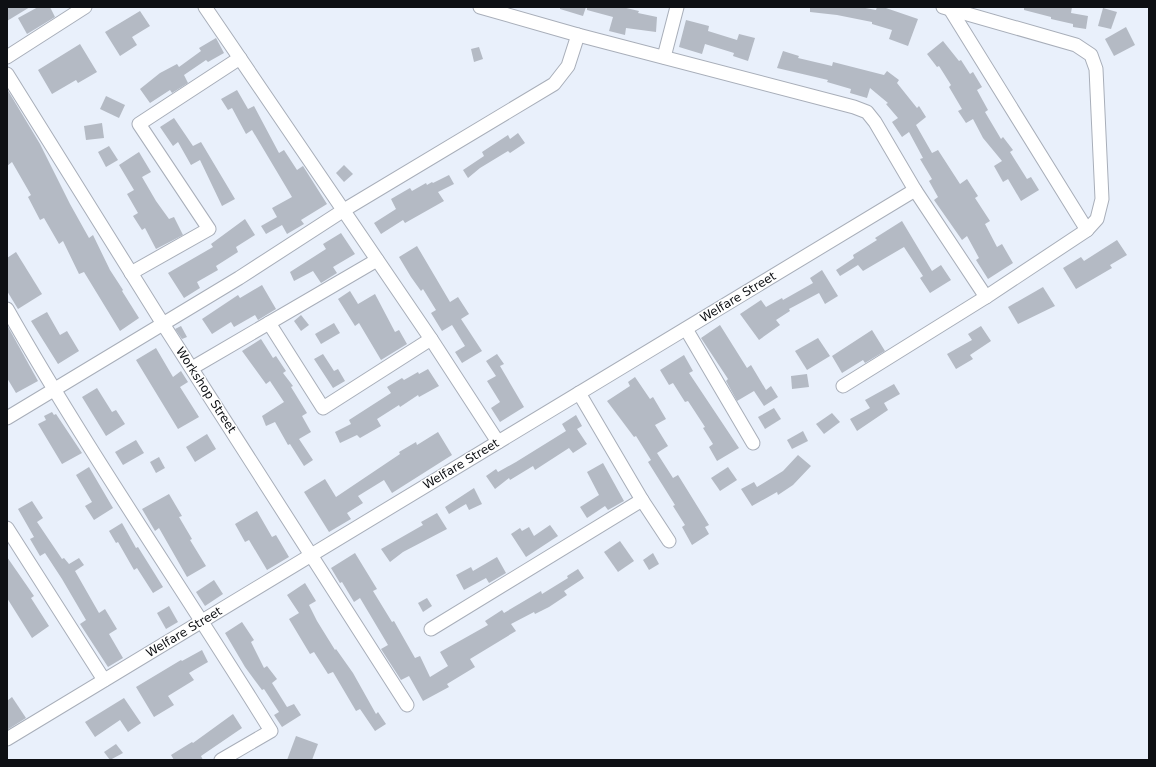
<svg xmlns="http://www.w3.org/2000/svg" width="1156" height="767" font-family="'DejaVu Sans',sans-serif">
	<rect width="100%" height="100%" fill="#e9f0fb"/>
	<g fill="#b4bac4">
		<polygon points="7,7 30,7 7,21"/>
		<polygon points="38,7 50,7 55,17 27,34 18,18"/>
		<polygon points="560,7 586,7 583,16 560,9"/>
		<polygon points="587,7 622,7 639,11 638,13 657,17 656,32 626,28 625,35 609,31 613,17 587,10"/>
		<polygon points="810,7 860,7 876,10 877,7 883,7 918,19 908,46 889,39 892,30 872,24 872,22 837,15 810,12"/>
		<polygon points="1024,7 1072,7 1071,13 1088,16 1086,29 1073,27 1073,24 1051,19 1051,17 1024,10"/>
		<polygon points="1103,8 1117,12 1111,29 1098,26"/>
		<polygon points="140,11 150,26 132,37 137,45 120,56 105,32"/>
		<polygon points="686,20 709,26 708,31 737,40 739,34 755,38 748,61 733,56 734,53 705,44 702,54 679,47"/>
		<polygon points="1126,27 1135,45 1114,56 1105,39"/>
		<polygon points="216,38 224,53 208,62 206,60 184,75 188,83 172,93 170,90 150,103 140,89 160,73 177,64 179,67 201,51 199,48"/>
		<polygon points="943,41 959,61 961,60 970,74 973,72 982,87 977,90 988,110 985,112 1001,139 1003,137 1013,150 1010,152 1027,179 1031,177 1039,190 1021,201 1008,179 1003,182 994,166 1002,161 983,138 973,119 966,123 958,111 962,109 949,87 951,85 939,66 937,67 927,54"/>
		<polygon points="80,44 97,72 78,83 76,80 52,94 38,70"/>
		<polygon points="479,47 483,59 474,62 471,49"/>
		<polygon points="783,51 799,56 798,58 832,66 833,62 884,75 887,71 899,80 897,83 917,108 919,106 926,117 916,125 932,153 938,150 960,184 967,179 978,196 975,198 990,221 985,224 997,247 1002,244 1013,263 988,279 976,260 979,258 967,236 962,240 934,200 938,197 929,181 932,179 920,159 923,158 909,132 902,137 892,122 898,118 886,104 888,103 870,88 867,98 850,93 851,89 827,82 828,80 777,68"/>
		<polygon points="7,89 40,144 70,204 89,238 93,235 110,270 123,290 122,291 139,318 120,331 84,272 79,274 63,241 59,244 44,218 40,220 28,197 31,195 12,162 7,166"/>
		<polygon points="237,90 248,109 254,106 279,153 284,150 297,170 303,166 327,204 301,220 304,224 287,234 282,225 266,234 261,226 277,217 272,208 292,197 252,130 246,134 232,108 228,110 221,99"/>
		<polygon points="106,96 125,105 119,118 100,109"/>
		<polygon points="174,118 193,146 201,142 235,199 222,206 200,160 191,165 178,142 173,146 160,127"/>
		<polygon points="102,123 104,138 86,140 84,126"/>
		<polygon points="518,133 525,143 510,153 508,151 480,168 468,178 463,170 484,156 482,152 508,135 510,139"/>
		<polygon points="109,146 118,160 106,167 98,152"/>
		<polygon points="139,152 151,172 142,177 156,201 169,219 174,217 183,235 156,249 145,228 142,230 133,216 138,213 127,194 134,190 119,165"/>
		<polygon points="344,165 353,174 344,182 336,173"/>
		<polygon points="449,175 454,184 438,192 444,201 405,223 403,220 381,234 374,223 396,209 391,199 410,188 412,191 426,183 427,185 432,182 433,183"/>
		<polygon points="245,219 255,235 236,247 238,252 216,266 218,270 197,282 200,288 184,298 168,273 213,247 211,244"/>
		<polygon points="902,221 932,271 941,265 951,280 930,293 920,278 923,276 904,247 863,271 858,265 840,276 836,270 854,258 853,255 877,240 875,238"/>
		<polygon points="341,233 355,254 333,267 337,273 321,283 313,271 294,281 290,272 326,249 323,244"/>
		<polygon points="1117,240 1127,255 1110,265 1112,268 1076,289 1063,268 1081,257 1084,261"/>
		<polygon points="417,246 450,302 458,297 469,314 461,319 482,351 462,363 455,352 465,346 452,325 442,331 431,313 436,310 423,289 421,291 411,277 399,257"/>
		<polygon points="16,252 42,294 18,309 7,291 7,258"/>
		<polygon points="822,270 838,296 825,304 819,293 789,309 790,311 776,320 780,325 759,340 740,314 761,300 766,307 782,298 783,300 813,283 810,278"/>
		<polygon points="262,285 276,309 258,320 255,315 234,327 231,322 212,334 202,319 238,295 240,298"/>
		<polygon points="1043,287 1055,306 1018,324 1008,307"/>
		<polygon points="350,291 358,304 375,294 395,332 399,330 407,344 381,360 359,323 355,326 338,299"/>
		<polygon points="47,312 60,335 67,331 79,351 58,364 31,321"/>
		<polygon points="301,315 309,325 301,331 294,321"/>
		<polygon points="334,323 340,333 321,344 315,334"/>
		<polygon points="7,325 38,381 16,393 7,378"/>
		<polygon points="720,325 747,368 751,365 766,390 771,386 778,397 764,406 754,391 737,401 726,381 728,379 701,338"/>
		<polygon points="181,326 187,337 182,339 175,329"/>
		<polygon points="981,326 991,341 970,355 973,359 956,369 947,354 972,340 968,334"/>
		<polygon points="872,330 885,351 865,363 863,360 842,373 832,356"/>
		<polygon points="818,338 830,356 807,370 795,351"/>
		<polygon points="261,339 273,358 276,356 286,371 283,373 293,386 291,387 307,413 302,416 311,432 299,439 313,460 304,466 290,444 288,445 275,422 266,426 262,416 284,402 270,381 266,384 242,351"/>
		<polygon points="156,348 173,377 181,371 188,382 180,387 199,417 178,429 136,360"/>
		<polygon points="323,354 334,371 338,369 345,381 333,388 314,359"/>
		<polygon points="497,354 504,364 500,366 524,407 500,422 491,408 500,402 487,381 496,376 486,361"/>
		<polygon points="684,355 693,371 689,373 739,448 717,461 709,447 713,444 703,428 705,427 688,401 685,402 673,383 669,385 660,370"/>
		<polygon points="428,369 439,386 419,397 418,395 400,407 399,405 377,419 381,426 360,438 357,435 340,443 335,432 351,424 349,420 391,393 387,387 402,378 404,380 418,372 419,374"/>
		<polygon points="807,374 809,387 792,389 791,376"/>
		<polygon points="635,377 650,399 653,397 666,419 655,425 668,446 657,453 673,478 678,475 709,525 705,527 709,534 692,545 682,527 685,525 673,506 675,505 648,462 651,460 636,436 634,437 607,401 630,386 628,382"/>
		<polygon points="894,384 900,394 884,403 888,410 857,431 850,419 870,408 865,400"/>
		<polygon points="97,388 112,412 116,410 125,424 106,436 82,397"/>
		<polygon points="774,408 781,419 765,429 758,417"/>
		<polygon points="52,412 54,415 56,414 82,453 62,464 38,424 46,420 44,416"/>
		<polygon points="832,413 840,422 824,434 816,424"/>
		<polygon points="576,415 582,426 577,429 587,444 573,453 569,448 535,470 533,466 510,480 509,478 495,489 486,476 496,469 498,472 516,462 566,431 562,424"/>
		<polygon points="803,431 808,441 792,449 787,440"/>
		<polygon points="438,432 452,455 392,493 384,480 358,496 363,503 347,513 351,519 329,532 304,492 325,479 336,497 400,454 399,452 416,442 417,445"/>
		<polygon points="207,434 216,449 195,462 186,447"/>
		<polygon points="136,440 144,453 123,465 115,452"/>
		<polygon points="798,455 811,466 793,485 778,495 777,492 752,506 741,489 754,482 757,487 783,471"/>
		<polygon points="159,457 165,468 156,473 150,462"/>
		<polygon points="603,463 624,501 608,510 605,506 587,518 580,507 599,495 587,472"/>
		<polygon points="89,467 113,508 94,520 85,506 92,502 76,475"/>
		<polygon points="728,467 737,480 720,491 711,478"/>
		<polygon points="474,488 482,504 469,510 466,504 449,514 445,507"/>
		<polygon points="169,494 182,516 179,517 192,539 190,540 206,566 187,577 159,528 155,531 142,509"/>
		<polygon points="32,501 43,518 37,522 62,559 64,558 69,564 79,558 84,565 75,571 99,613 105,609 117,629 109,634 123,658 108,667 80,624 86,620 62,579 45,553 40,556 30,539 34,537 18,509"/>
		<polygon points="257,511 272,537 276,535 289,557 267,570 249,540 245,542 235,524"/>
		<polygon points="437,513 447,529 403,552 390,562 381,549 423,525 421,522"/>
		<polygon points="122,523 136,548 138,547 163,587 153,593 137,568 134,570 118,542 116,543 109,531"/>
		<polygon points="550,525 558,536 526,557 511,534 520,528 522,531 529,527 534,536"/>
		<polygon points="620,541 634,561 618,572 604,552"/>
		<polygon points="355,553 377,589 373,591 392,622 394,621 415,658 420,656 430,677 448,666 440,652 488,625 485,621 502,610 504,613 541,591 542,594 568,578 567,576 578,569 584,578 564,591 567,595 549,607 535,614 534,612 511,624 516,631 470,659 475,667 447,684 449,687 423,701 409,676 401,680 381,649 388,645 360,598 354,602 342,582 340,583 331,568"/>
		<polygon points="653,553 659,564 649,570 643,560"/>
		<polygon points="7,557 34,596 31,598 49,626 32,638 7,598"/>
		<polygon points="497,557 506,573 489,583 486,578 464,590 456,575 471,567 473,571"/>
		<polygon points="214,580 223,594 205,606 196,592"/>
		<polygon points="305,583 316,601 309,605 317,621 335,650 336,649 353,673 376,714 378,712 386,724 375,731 360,709 356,711 333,672 328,674 314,652 310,654 289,619 299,613 287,595"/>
		<polygon points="427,598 432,606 423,612 418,603"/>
		<polygon points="169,606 178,622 166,629 157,613"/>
		<polygon points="242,622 254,640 251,642 264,668 267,666 277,679 272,683 287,707 294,704 301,715 282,727 274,715 279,712 264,689 262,690 245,667 225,633"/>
		<polygon points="202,650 208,662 189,673 194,680 168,696 174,705 154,717 136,687 181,660 182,661"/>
		<polygon points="12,697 26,718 7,730 7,701"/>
		<polygon points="124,698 141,723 128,732 120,720 95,737 85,722"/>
		<polygon points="233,714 242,728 201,756 203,760 174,760 171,755 192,742 193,743"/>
		<polygon points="296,736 318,744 312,760 287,760"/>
		<polygon points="116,744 123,753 110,760 104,752"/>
	</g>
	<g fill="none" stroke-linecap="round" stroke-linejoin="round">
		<g stroke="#a8aeb9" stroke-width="15">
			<g id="street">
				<polyline points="205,7 431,339 498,442"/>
				<polyline points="480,7 578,35 854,107 867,112 875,122 915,190 986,297"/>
				<polyline points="950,9 1087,230"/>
				<polyline points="7,57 85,7"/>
				<polyline points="664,57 677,7"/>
				<polyline points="7,74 163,324 407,705"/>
				<polyline points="131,273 209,229 139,124 240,58"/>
				<path d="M 7,309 C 89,454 184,590 271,731 L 221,760"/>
				<polyline points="269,323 323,408 431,339"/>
				<polyline points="686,329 753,443"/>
				<polyline points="192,368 377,260"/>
				<polyline points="843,386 986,297 1087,230 1097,219 1102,199 1096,69 1091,55 1076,45 943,7"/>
				<polyline points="579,393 642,500 669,541"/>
				<polyline points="7,418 239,278 344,210 554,84 568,66 578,35"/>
				<polyline points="7,528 104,680"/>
				<polyline points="431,629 642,500"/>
				<polyline points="7,739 915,190"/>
			</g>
		</g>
		<use href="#street" stroke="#fff" stroke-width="13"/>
	</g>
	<g text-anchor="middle" stroke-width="3" stroke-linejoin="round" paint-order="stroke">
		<g font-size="12" fill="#0e1014" stroke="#fff">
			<text transform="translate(738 297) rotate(-31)" y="4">Welfare Street</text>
			<text transform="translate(206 390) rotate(57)" y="4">Workshop Street</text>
			<text transform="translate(461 464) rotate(-31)" y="4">Welfare Street</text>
			<text transform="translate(184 632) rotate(-31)" y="4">Welfare Street</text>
		</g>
	</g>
	<rect width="1156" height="767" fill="none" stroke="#0e1014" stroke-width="16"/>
</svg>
